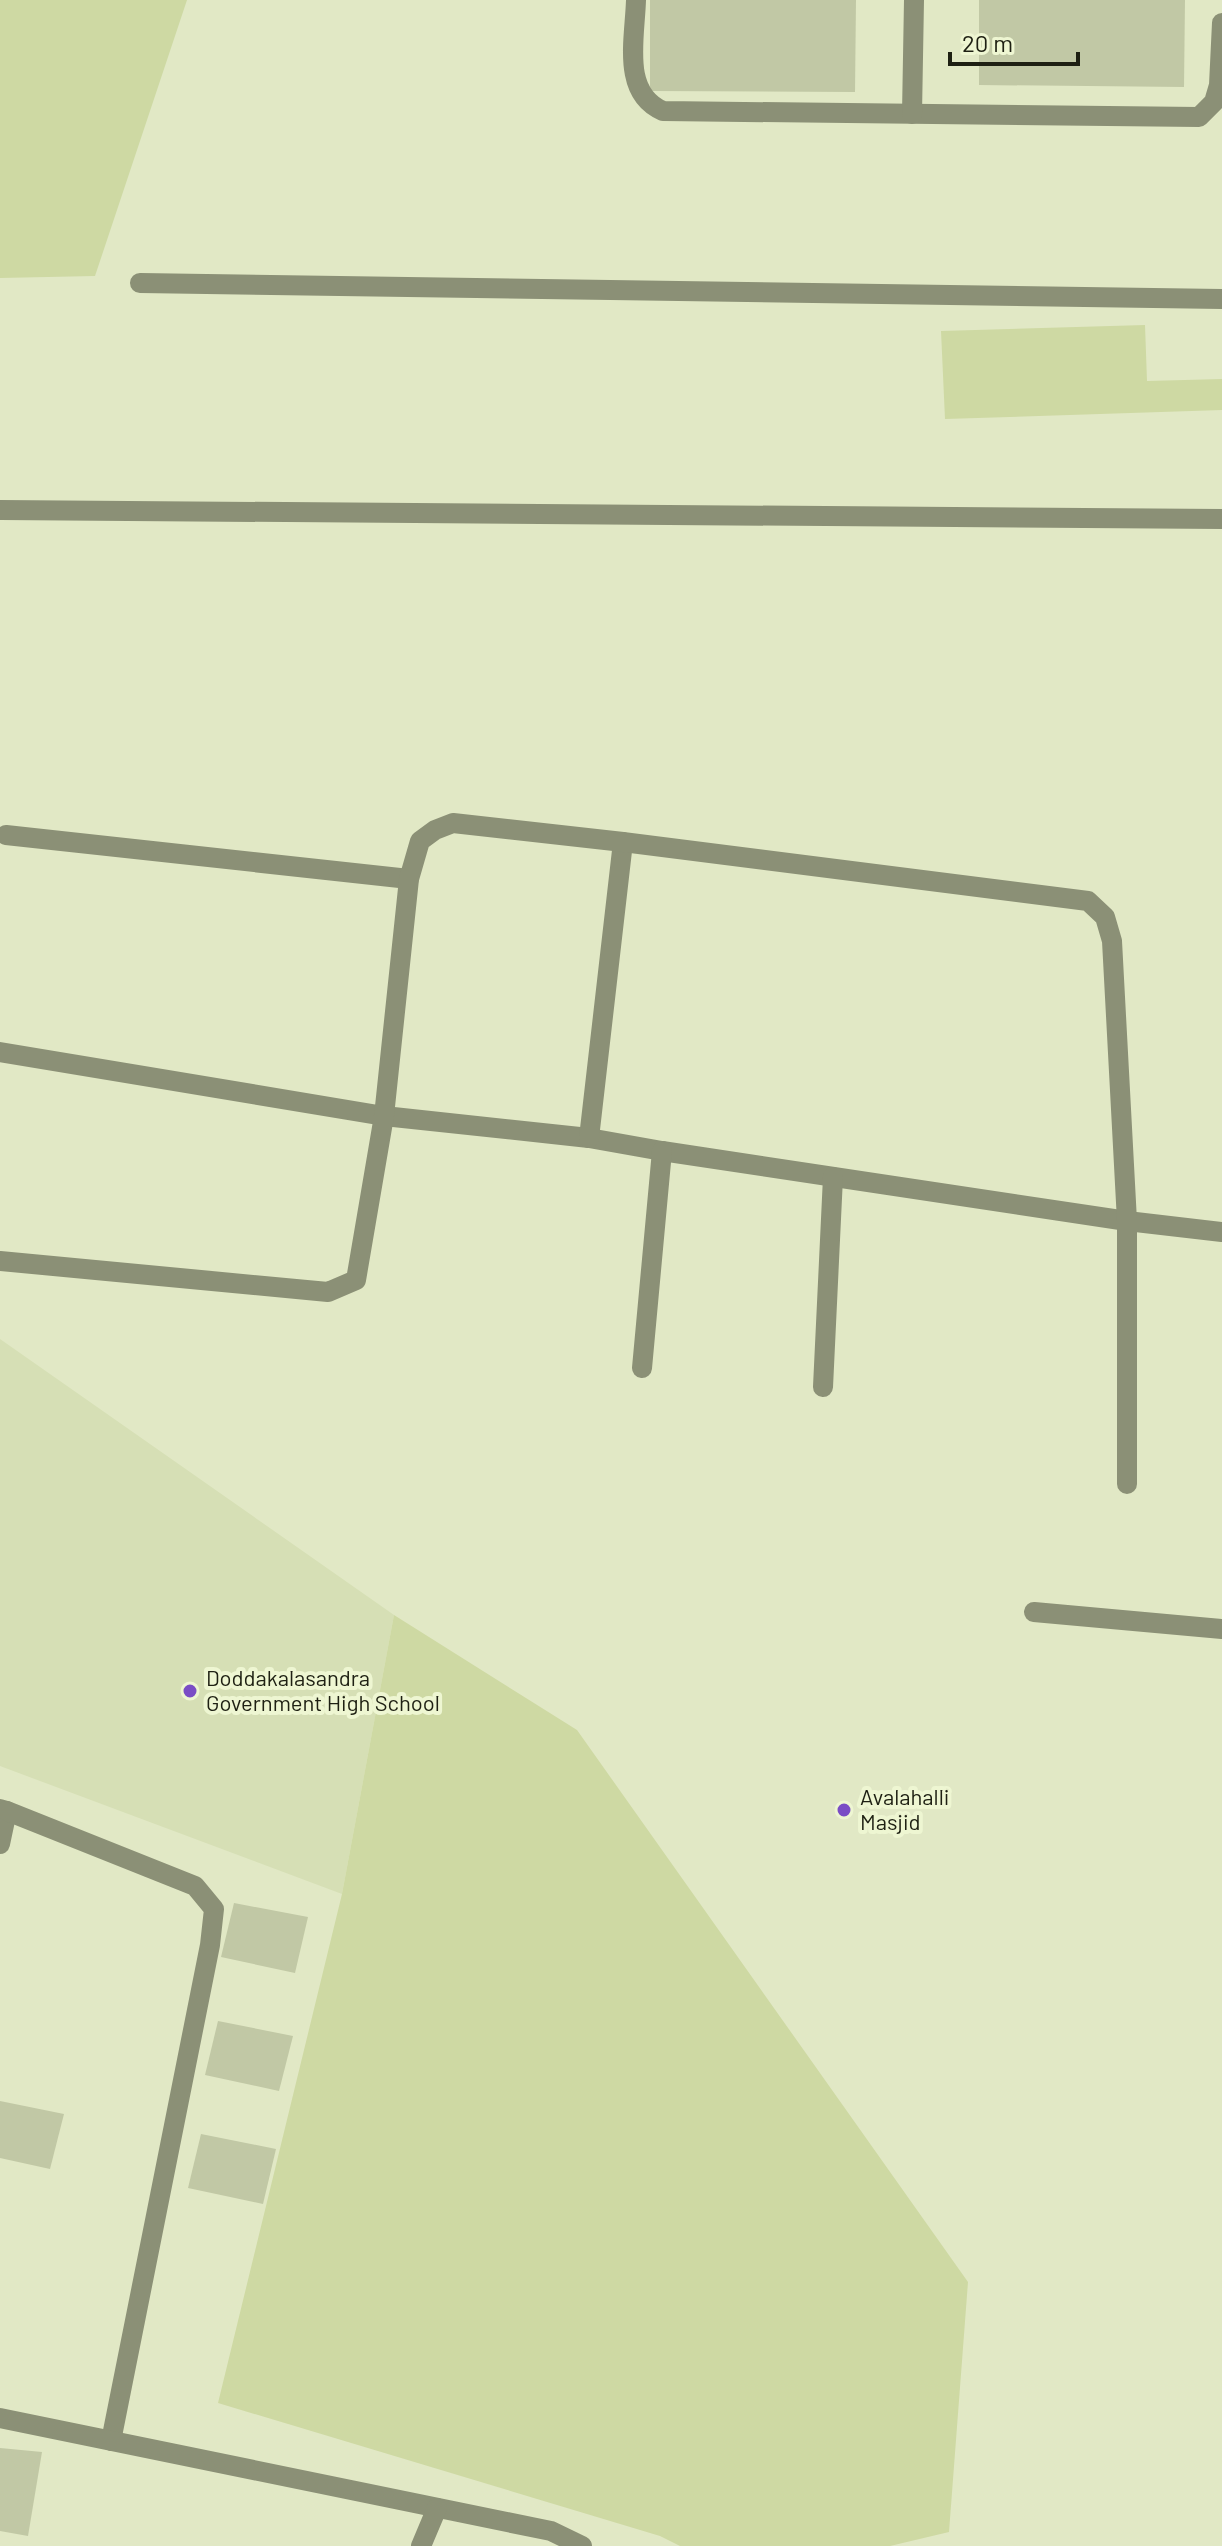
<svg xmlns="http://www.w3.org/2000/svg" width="1222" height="2546" font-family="Barlow,sans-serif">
	<rect width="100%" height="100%" fill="#e1e8c5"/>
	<polygon fill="#d6dfb5" points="0,1339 394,1615 342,1894 0,1766"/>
	<g fill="#ced9a3">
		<polygon points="0,0 187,0 95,276 0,278"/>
		<polygon points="1145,325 1147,381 1222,379 1222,410 945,419 941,331"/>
		<polygon points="394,1615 577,1730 968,2282 949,2532 890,2546 680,2546 660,2536 218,2403 342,1894"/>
	</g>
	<g fill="#c1c8a5">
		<polygon points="650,0 856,0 855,92 650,91"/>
		<polygon points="979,0 1185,0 1184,87 979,85"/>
		<polygon points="234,1903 308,1917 295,1973 221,1957"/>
		<polygon points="218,2021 293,2036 279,2091 205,2075"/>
		<polygon points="0,2101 64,2114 50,2169 0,2158"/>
		<polygon points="201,2134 276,2149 263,2204 188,2188"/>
		<polygon points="0,2448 42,2452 28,2536 0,2531"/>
	</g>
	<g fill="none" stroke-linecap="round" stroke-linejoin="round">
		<g stroke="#8b9076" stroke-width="20">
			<path d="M 636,0 C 635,38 621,93 663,111 L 1199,117 L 1214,102 L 1219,85 L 1222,23"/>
			<polyline points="912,114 914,0"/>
			<polyline points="140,283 1222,299"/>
			<polyline points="0,510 1222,519"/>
			<polyline points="6,835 409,879"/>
			<polyline points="0,1052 384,1116 589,1138 662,1151 1127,1221 1222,1232"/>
			<polyline points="589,1138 623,842"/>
			<polyline points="0,1261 328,1292 356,1280 384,1116 409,879 420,841 435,830 453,823 623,842 1088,901 1105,917 1112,941 1127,1221 1127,1484"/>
			<polyline points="642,1368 662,1151"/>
			<polyline points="823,1387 833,1177"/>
			<polyline points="1034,1612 1222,1629"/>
			<polyline points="0,1809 7,1811 0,1844"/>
			<polyline points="7,1811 195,1886 214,1909 210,1945 111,2441"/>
			<polyline points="0,2418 551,2531 582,2546"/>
			<polyline points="421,2546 437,2508"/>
		</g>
	</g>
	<g fill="#7a4dc5" stroke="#eef6d2" stroke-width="3">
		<circle cx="190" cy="1691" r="8"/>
		<circle cx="844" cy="1810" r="8"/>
	</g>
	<g text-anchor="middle" stroke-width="8" stroke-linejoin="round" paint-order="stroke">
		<g font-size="22" fill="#1e2013" stroke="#eef6d2" text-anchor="start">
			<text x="206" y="1686">Doddakalasandra<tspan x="206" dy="25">Government High School</tspan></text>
			<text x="860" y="1805">Avalahalli<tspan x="860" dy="25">Masjid</tspan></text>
		</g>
	</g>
	<path d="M950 52v12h128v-12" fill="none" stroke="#1e2013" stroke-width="4"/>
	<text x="962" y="52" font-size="24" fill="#1e2013" stroke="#eef6d2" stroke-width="6" paint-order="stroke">20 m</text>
</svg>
